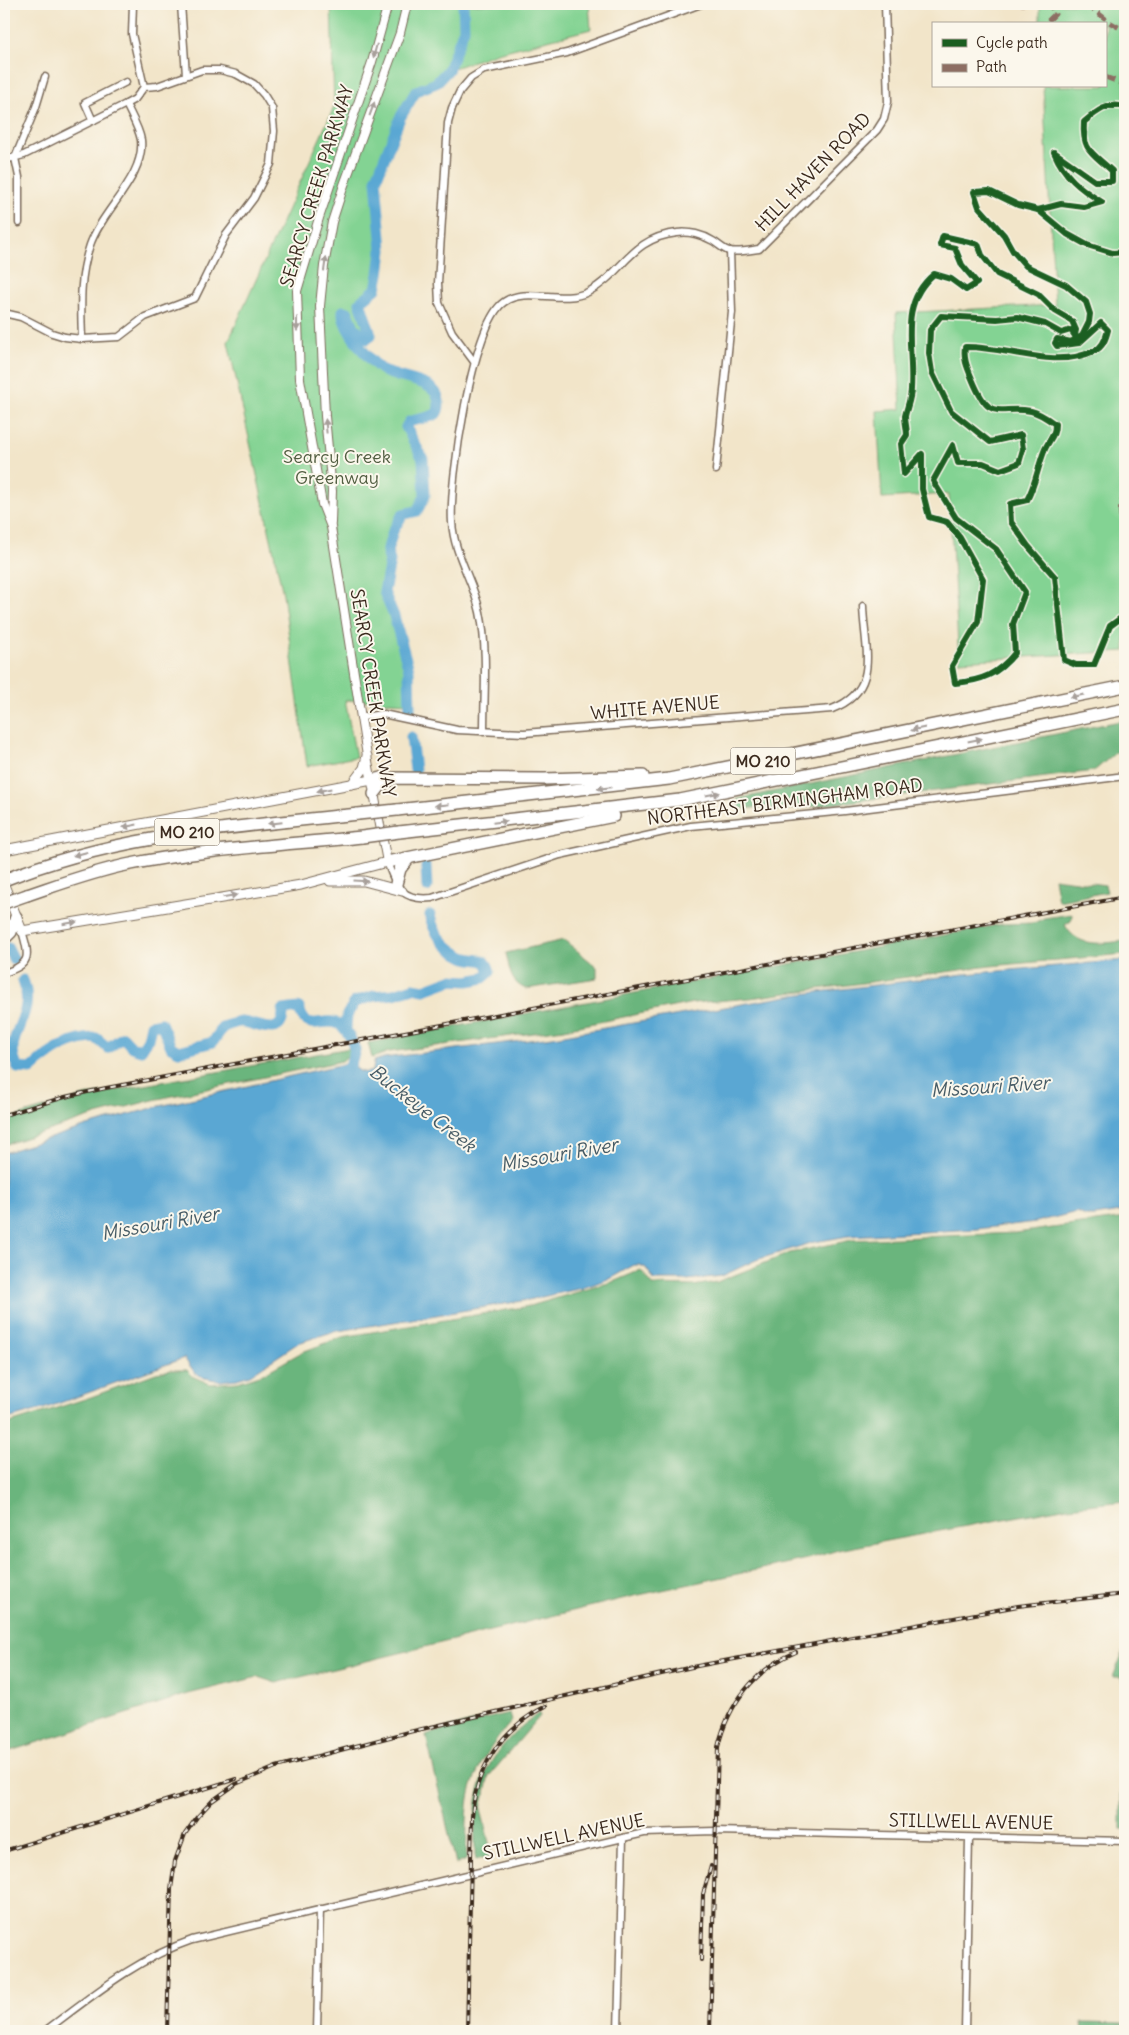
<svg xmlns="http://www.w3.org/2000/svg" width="1129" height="2035" font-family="Delius,sans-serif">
	<rect width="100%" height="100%" fill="#fbf7ec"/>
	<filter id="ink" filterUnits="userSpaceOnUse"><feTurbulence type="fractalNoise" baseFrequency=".02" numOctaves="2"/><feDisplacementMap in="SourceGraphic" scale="10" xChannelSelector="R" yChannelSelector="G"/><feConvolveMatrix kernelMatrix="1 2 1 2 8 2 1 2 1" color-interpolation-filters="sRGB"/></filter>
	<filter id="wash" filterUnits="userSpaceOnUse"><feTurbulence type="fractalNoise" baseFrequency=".0096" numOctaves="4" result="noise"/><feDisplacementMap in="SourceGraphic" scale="20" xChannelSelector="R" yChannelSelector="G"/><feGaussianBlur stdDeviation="1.12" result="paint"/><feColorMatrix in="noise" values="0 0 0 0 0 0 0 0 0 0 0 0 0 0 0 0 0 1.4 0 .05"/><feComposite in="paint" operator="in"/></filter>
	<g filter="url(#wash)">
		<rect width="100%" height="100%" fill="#f2e5c9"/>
		<g fill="#83d393" stroke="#5f7e58">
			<path d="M 331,4 L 589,4 L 591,29 L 497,53 L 448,70 L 436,83 L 416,91 L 400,118 L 376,180 L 382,250 L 379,274 L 376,289 L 360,303 L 371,335 L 367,339 L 354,327 L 348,312 L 343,311 C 341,326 372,365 386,372 C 402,380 439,380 439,403 C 439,407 439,411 436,414 C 429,418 417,419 410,422 L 406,427 L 423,459 L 425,496 L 417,511 L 403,514 L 393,531 L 387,552 L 390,561 L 384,592 L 394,616 L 409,670 L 410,703 L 345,700 L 356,757 L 307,766 L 283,594 L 228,342 L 334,107 Z"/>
			<polygon points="1040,4 1125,4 1125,651 959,661 949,494 882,498 877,411 901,409 896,313 1055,305 1043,86 1105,86 1105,24 1040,24"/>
		</g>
		<g fill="#6ab57d" stroke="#52704e">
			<polygon points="1125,720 1125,747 1115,753 1094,771 776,811 766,807 739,809 737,799"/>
			<polygon points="1054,878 1105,885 1107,892 1058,901"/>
			<path d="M 1072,914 L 1071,921 L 1065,925 C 1078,949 1102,943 1125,941 L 1125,954 L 990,966 L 750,998 L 693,1003 L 564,1029 L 389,1052 L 372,1058 L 368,1043 L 1003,924 L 1034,923 L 1044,918 Z"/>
			<path d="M 564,940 L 597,967 L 597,978 L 526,989 C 509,982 510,969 506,953 Z"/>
			<polygon points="350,1048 351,1053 342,1061 153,1100 96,1115 4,1145 4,1120 84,1096"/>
			<polygon points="1125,1218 1125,1501 1068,1507 838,1550 808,1559 634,1596 276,1683 258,1677 188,1694 4,1753 4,1425 91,1397 156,1373 171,1370 187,1370 194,1377 210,1384 238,1382 263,1374 302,1352 342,1337 530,1306 615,1281 641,1270 653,1285 693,1286 717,1282 790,1253 852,1240 1016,1233"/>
			<polygon points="1125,1647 1125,1829 1121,1829 1122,1677 1113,1677"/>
			<path d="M 510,1713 L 512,1721 C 493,1742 474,1770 469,1798 C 466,1818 467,1840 466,1860 L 456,1864 L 426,1736 L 447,1728 Z"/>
			<path d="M 539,1713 L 540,1716 L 489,1776 L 481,1809 L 492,1855 L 476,1860 L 475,1854 C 475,1837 474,1817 477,1800 C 483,1763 510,1733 539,1713 Z"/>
			<polygon points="1082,2022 1125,2023 1125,2031 1081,2031"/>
		</g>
		<path fill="#5aa7d3" stroke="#4a6878" d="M 1125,960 L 1125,1211 L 1095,1216 L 1085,1216 L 1077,1212 L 1036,1222 L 977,1229 L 848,1236 L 814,1242 L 756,1260 L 722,1276 L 687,1280 L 654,1280 L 646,1268 L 640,1265 L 634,1265 L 611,1278 L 583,1288 L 528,1300 L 332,1332 L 298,1343 L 250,1375 L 237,1379 L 221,1381 L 205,1378 L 196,1374 L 184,1358 L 46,1408 L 4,1420 L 4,1153 L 87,1126 L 160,1106 L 348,1063 C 357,1066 358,1076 373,1071 L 374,1061 L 384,1058 L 553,1037 L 794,995 L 965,974 Z"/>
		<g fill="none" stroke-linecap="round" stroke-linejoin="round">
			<g stroke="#5aa7d3" stroke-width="11">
				<path d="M 410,711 L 409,670 L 394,616 L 384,592 L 390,561 L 387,552 L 393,531 L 403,514 L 417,511 L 425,496 L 423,459 L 406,427 L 409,422 C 417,419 429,418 436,414 C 439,411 439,407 439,403 C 439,380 402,380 386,372 C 372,365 341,327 343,311 L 348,312 L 354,327 L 367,339 L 371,335 L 360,302 L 376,289 L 379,274 L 382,250 L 376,180 L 400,118 L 416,91 L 436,83 L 448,70 L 464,29 L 463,4"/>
				<polyline points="411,737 415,770"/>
				<polyline points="426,867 427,887"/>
				<polyline points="8,948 14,960"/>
				<path d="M 23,980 C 38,1018 0,1035 18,1068 L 31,1069 C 49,1052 70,1038 96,1038 L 108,1048 L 123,1037 L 132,1047 L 141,1050 L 148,1039 L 151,1025 L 161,1023 L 171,1047 L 179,1051 L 213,1042 L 223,1027 C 229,1025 238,1021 243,1022 C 259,1024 284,1040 283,1010 L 299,1008 C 300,1011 302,1017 304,1019 C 318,1034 339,1001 355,1050 L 349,1070 L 353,1076"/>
				<path d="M 346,1028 L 347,1015 L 355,1002 L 374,996 L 394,994 L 413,988 L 424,990 L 451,980 L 468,981 L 483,978 L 490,972 C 489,968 488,964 484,961 C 478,959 470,960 464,957 C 447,949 433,934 430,915"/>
			</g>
		</g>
	</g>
	<g filter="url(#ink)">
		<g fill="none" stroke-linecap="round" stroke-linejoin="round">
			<g stroke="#7b6b5a" stroke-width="9">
				<g id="minor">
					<polyline points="133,4 132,34 144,87"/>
					<polyline points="181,4 186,75"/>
					<polyline points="93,121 85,103 126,82"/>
					<polyline points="4,160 24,155 126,104 135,99 144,87 157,86 202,70 220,70 236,74 254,84 264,95 272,108 274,131 271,164 254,198 226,235 195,298 145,317 119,337 82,339 65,337 52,333 21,317 4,313"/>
					<polyline points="19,223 19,177 15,158 36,107 45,77"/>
					<path d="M 82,339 C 81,306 79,277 90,245 C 102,210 145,177 141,140 C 139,128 131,115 126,104"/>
					<polyline points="475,363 452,332 439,303 438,283 448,123 452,108 460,91 471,78 484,70 567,53 701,4"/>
					<polyline points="716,470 732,312 730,251"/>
					<path d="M 362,717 L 383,714 L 457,730 L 524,733 L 832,709 C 882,690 864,647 863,606"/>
					<path d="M 484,732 C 484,692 488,650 480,612 C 473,580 454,555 452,522 C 449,483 472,324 504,302 C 526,286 562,305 588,292 C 623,274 630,238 677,233 C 689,231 703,235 713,241 C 718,244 724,250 729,251 C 738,253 751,250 759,249 L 877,130 L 884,119 L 888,102 L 885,4"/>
					<path d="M 387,862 C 397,888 402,901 432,898 L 560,855 L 691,826 L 845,811 L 1125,776"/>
					<path d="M 4,973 C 31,964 30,957 22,931"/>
					<path d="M 45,2031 C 92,1996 136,1959 192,1940 L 644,1833 L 715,1831 L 1125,1841"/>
					<polyline points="317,2031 320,1909"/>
					<polyline points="618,2031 623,1838"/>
					<polyline points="965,2031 969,1839"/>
				</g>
			</g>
			<g stroke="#7b6b5a" stroke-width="10">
				<g id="tertiary">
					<polyline points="331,523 332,491 325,416 320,306 324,266 332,222 344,185 400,33 407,4"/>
					<polyline points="387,862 367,756 331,527 322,504 300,379 297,291 319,218 372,62 388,4"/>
				</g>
			</g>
			<g stroke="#7b6b5a" stroke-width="11">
				<g id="secondary">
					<polyline points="352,784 364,768 367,756"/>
					<polyline points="4,850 372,780"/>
					<polyline points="330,881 364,881 402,891"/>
					<polyline points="4,885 22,931 301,885 387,862"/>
				</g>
			</g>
			<g stroke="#7b6b5a" stroke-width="14">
				<g id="motorway">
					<polyline points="372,780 382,778 544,779 643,776"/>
					<polyline points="374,794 381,785 391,780"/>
					<polyline points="397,810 669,779 1125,686"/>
					<polyline points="399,832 680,800 1125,709"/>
					<polyline points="387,862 614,816"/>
					<path d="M 4,880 C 117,834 238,827 358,814"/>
					<polyline points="396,884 400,869 408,859"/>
					<path d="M 27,895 C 60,884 92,872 126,865 C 203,849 284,845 362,837"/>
					<polyline points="4,939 11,932 16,917"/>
				</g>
			</g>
			<use href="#minor" stroke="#fff" stroke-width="6"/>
			<use href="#tertiary" stroke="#fff" stroke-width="8"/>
			<use href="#secondary" stroke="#fff" stroke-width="9"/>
			<use href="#motorway" stroke="#fff" stroke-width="11"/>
			<g stroke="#3b2a1e" stroke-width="4">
				<g id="rail">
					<polyline points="4,1115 65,1097 106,1088 1125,897"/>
					<polyline points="4,1851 236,1779"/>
					<polyline points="701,1960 703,1894 711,1866"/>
					<polyline points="167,2031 171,1889 175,1861 185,1834 197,1817 212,1801 236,1784 276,1767 409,1732 692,1667 1018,1606 1125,1594"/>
					<path d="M 467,2031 L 472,1817 C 475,1768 502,1728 546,1706"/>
					<path d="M 710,2031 L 718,1747 C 728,1704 755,1669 796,1652"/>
				</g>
			</g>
			<use href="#rail" stroke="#fbf7ec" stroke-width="2" stroke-dasharray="5.5" stroke-linecap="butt"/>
			<g stroke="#7b6b5a" stroke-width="14" stroke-linecap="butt">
				<g id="motorway-bridge">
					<polyline points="358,814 397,810"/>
					<polyline points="362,837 399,832"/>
					<polyline points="4,903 27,895"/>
				</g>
			</g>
			<use href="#motorway-bridge" stroke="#fff" stroke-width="11"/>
			<g stroke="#8d6e63" stroke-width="5" stroke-dasharray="10 5" stroke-linecap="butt">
				<polyline points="1006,4 1024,4"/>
				<polyline points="1045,4 1051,6 1055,14 1045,24"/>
				<polyline points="1086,4 1111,23 1125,31"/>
				<polyline points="1105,77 1125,84"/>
				<path d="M 1125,492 C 1120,504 1118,515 1125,527"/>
			</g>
			<g stroke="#fbf7ec" stroke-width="9">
				<g id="cycleway">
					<path d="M 1038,210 L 1061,204 L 1084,207 L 1102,202 C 1080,189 1064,176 1054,152 L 1095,181 L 1112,181 L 1112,171 C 1092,152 1082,151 1084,122 C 1097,111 1108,102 1125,107"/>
					<path d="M 1125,252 L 1113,253 L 1087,245 L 1067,234 L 1038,210 L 1018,205 L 989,191 L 974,192 L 979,207 L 1004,235 L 1013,251 L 1026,266 L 1066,285 L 1086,302 L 1090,314 L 1089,322 L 1082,336 L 1071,342 L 1057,339 L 1055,343 L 1057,346 L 1079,343 L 1101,323 L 1108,330 C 1106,338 1103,348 1094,351 C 1054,370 1006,346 965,347 C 963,359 968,369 973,381 C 991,424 998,405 1031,411 C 1040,413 1048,419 1055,424 C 1055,436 1050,438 1045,449 C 1038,466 1036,483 1027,500 L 1010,504 L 1011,522 L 1028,546 L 1055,577 L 1064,660 L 1076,665 L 1094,665 L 1110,626 L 1125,615"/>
					<path d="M 1075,335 L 1076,330 L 1072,321 L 1055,311 L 1038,294 L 997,274 L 982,255 L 978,244 L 943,236 L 940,245 L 955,248 L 962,265 L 977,283 L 966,290 L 951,279 L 934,274 C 897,305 914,347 911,389 C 911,398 907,407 905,416 C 905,422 907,429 907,435 L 901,444 L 904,474 L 922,454 L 922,489 L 929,517 L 947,522 L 960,538 L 983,579 L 978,622 L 952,666 L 955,683 C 982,681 998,674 1015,653 L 1013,624 L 1025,592 L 996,549 L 956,518 L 933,481 L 953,445 L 958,463 L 983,463 L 1000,470 L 1019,463 L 1023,449 L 1021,435 L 990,442 L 951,411 L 932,372 L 929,353 L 930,330 L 941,316 L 997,319 L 1017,317 L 1045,324 L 1061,333 L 1071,330 L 1077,339"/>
				</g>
			</g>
			<use href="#cycleway" stroke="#1b5e20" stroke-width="6"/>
		</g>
		<defs><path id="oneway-solid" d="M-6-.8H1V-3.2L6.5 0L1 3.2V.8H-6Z" transform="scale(1.25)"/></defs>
		<g fill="#a79f9a">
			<use href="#oneway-solid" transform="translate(375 51) rotate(105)"/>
			<use href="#oneway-solid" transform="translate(372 109) rotate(-70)"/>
			<use href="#oneway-solid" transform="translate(325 264) rotate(-82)"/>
			<use href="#oneway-solid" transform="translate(297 324) rotate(90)"/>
			<use href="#oneway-solid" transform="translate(326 426) rotate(-95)"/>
			<use href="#oneway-solid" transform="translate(1077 696) rotate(168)"/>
			<use href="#oneway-solid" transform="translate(918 729) rotate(168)"/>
			<use href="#oneway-solid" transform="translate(975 740) rotate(-12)"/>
			<use href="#oneway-solid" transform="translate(604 788) rotate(174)"/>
			<use href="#oneway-solid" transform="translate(324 790) rotate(169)"/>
			<use href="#oneway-solid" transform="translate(713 794) rotate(-11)"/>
			<use href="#oneway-solid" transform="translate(442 805) rotate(174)"/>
			<use href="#oneway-solid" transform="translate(500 822) rotate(-6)"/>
			<use href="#oneway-solid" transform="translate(275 823) rotate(174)"/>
			<use href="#oneway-solid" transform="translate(130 826) rotate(169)"/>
			<use href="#oneway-solid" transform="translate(80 854) rotate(165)"/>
			<use href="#oneway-solid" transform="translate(361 881) rotate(4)"/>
			<use href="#oneway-solid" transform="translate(230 896) rotate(-10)"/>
			<use href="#oneway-solid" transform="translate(70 923) rotate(-9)"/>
		</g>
	</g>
	<g text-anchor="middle" stroke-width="4" stroke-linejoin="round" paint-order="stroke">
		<g fill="#fbf7ec" stroke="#75685c" stroke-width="1">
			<rect x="730.5" y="747.5" width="65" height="27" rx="4"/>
			<rect x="154.5" y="818.5" width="65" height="27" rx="4"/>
		</g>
		<g font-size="16" font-weight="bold" fill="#3b2a1e">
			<text x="763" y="767">MO 210</text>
			<text x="187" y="838">MO 210</text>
		</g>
		<g font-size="18" fill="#3b2a1e" stroke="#fbf7ec">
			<text transform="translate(813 172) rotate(-46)" y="6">HILL HAVEN ROAD</text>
			<text transform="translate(317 186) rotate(-73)" y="6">SEARCY CREEK PARKWAY</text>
			<text transform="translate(373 693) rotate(81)" y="6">SEARCY CREEK PARKWAY</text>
			<text transform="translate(655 708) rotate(-5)" y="6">WHITE AVENUE</text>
			<text transform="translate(785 802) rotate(-7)" y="6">NORTHEAST BIRMINGHAM ROAD</text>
			<text transform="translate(971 1822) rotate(1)" y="6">STILLWELL AVENUE</text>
			<text transform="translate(564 1837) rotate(-12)" y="6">STILLWELL AVENUE</text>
		</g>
		<g font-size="18" fill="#515d41" stroke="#fbf7ec">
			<text x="337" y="463">Searcy Creek<tspan x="337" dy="21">Greenway</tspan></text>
		</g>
		<g font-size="19" font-style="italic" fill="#475c66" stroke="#fbf7ec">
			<text transform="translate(990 1086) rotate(-4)" y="7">Missouri River</text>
			<text transform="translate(423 1108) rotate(38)" y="7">Buckeye Creek</text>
			<text transform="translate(559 1154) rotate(-10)" y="7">Missouri River</text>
			<text transform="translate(160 1223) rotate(-10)" y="7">Missouri River</text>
		</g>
	</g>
	<rect width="1129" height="2035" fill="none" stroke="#fbf7ec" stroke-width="20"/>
	<rect x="932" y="22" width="175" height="65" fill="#fbf7ec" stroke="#aea59a"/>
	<rect x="942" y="39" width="25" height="8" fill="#1b5e20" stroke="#aea59a"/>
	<text x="976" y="48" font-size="15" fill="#3b2a1e">Cycle path</text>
	<rect x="942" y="64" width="25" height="8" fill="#8d6e63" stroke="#aea59a"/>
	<text x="976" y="72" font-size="15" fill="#3b2a1e">Path</text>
</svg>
